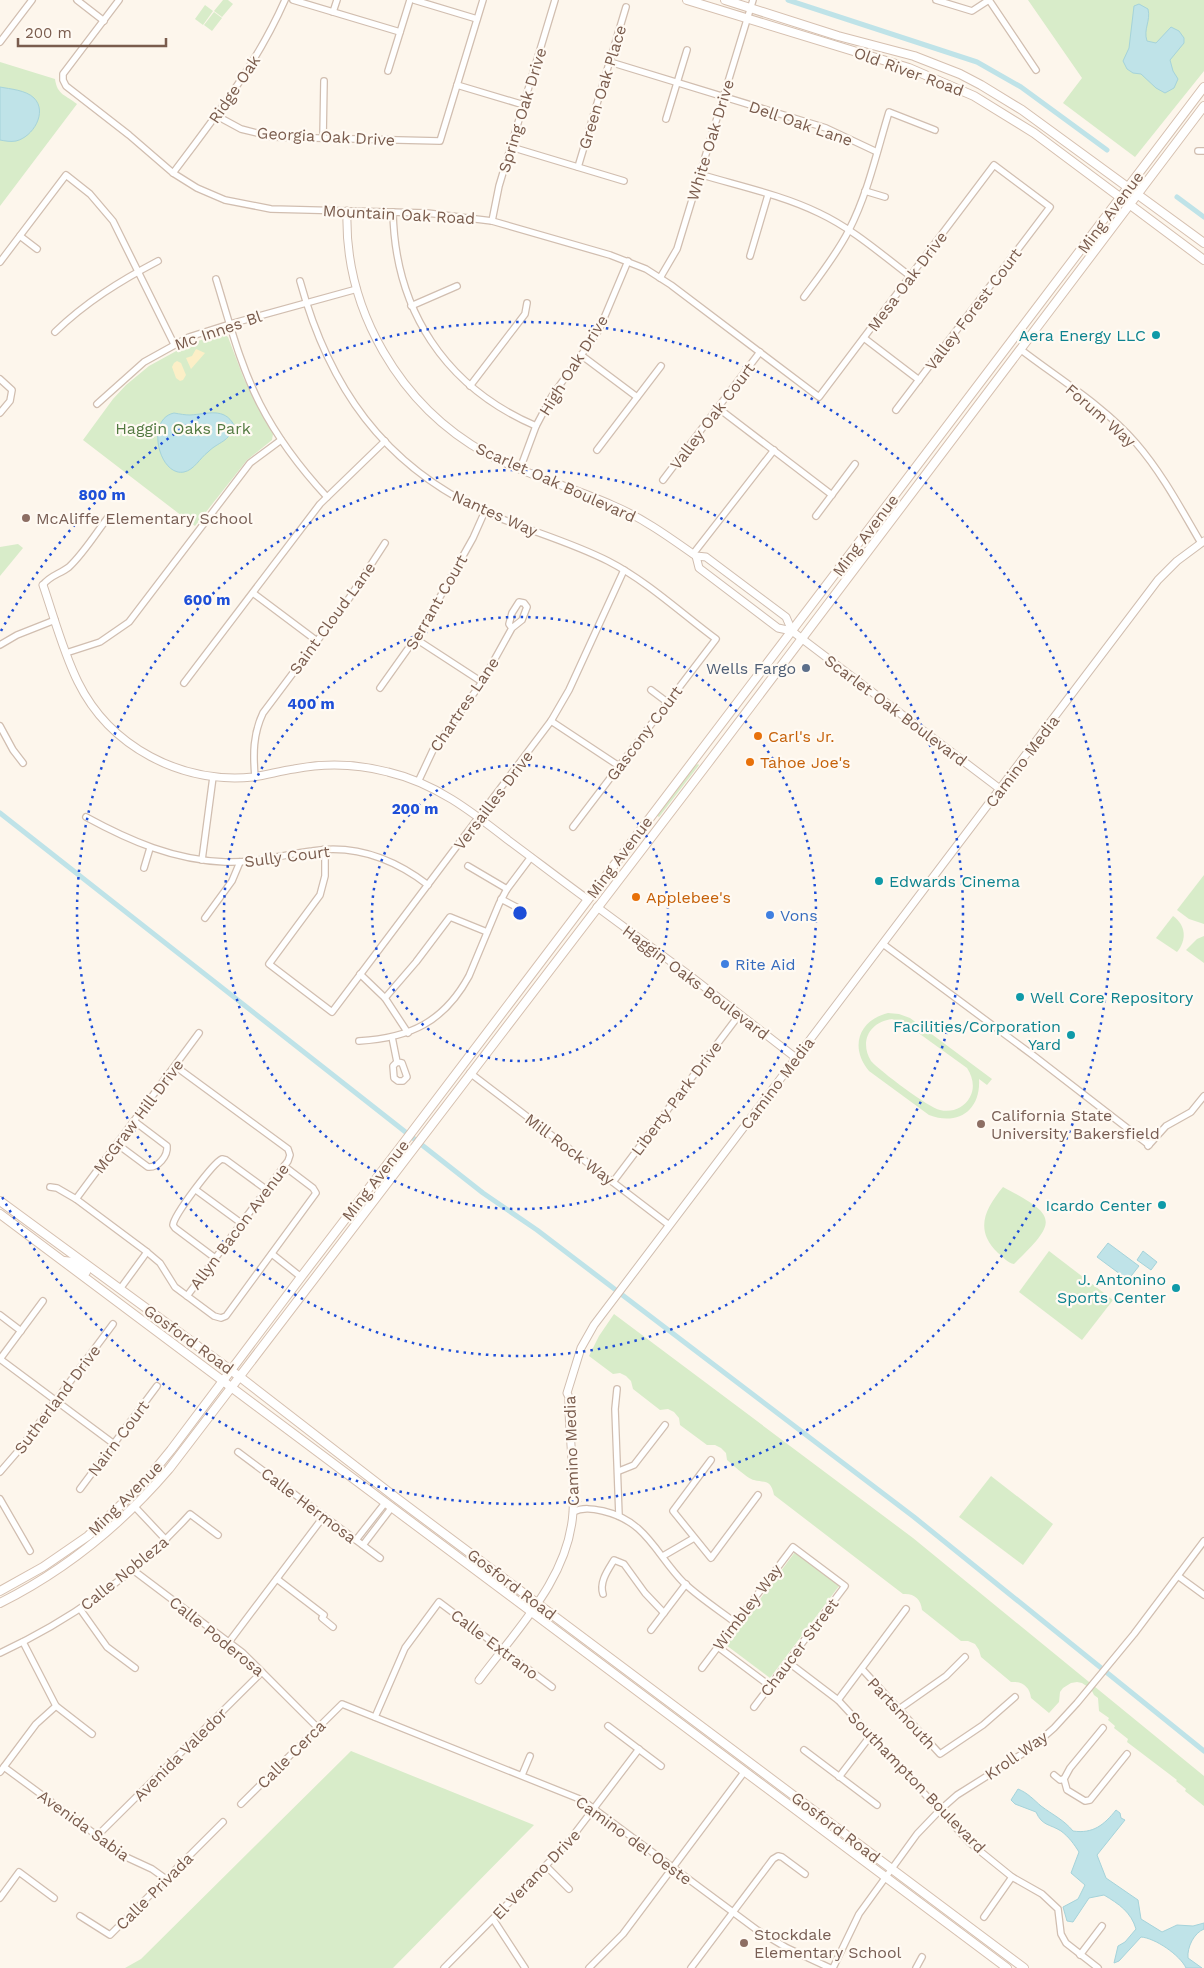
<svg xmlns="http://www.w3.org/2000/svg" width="1204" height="1968" font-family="'Work Sans',sans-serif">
	<rect width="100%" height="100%" fill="#fdf6ec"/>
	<g fill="#d8ecc9" fill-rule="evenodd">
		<polygon points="223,0 228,0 233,4 222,17 214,11"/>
		<polygon points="1028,0 1204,0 1204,71 1135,157 1063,103 1082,78"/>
		<polygon points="205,5 213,11 203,25 195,19"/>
		<polygon points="214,12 222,18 212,31 204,25"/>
		<path d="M 0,62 L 55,79 C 57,95 66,95 77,104 L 0,206 Z"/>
		<polygon points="222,333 228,337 244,379 273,434 272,440 247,460 195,526 83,440 113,399 126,385 149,366 189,344"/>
		<polygon points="18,544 23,548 0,576 0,547"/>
		<polygon points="698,764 699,765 659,817 656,815 692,768"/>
		<polygon points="1204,875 1204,924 1189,919 1177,910"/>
		<path d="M 1173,916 C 1186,925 1187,940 1177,952 L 1156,938 Z"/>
		<polygon points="1204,936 1204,963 1186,950 1197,939"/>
		<path d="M 888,1013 L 899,1014 L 910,1018 L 992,1079 L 987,1085 L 979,1079 C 981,1111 957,1126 929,1115 L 869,1071 C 849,1047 859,1020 888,1013 ZM 892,1019 L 906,1024 L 967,1068 C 973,1077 975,1088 970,1097 C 964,1108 952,1113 940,1110 C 929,1108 880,1071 871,1061 C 859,1041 870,1022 892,1019 Z"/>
		<path d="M 1003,1187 C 1058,1216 1058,1221 1014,1264 C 1008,1263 1003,1257 998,1253 C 974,1230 985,1209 1003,1187 Z"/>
		<polygon points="1049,1251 1113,1300 1082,1340 1019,1292"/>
		<path d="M 614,1314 L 913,1538 L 1204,1776 L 1204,1806 L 1185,1791 L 1186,1789 L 1176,1781 L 1177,1780 L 1127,1742 L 1128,1739 L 1114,1728 L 1115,1726 L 1108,1720 L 1109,1718 L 1099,1711 L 1098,1698 L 1094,1695 L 1091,1689 L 1082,1683 L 1077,1682 L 1071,1683 L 1063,1688 L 1060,1692 L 1059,1702 L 1049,1713 L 1031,1698 C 1030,1687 1022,1681 1011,1682 L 981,1657 L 979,1650 L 975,1644 L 968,1641 L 961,1641 L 922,1610 C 921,1599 914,1593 903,1594 L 774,1495 C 771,1479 765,1483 754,1480 C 748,1479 733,1465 727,1460 L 726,1453 L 721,1448 L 715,1445 L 707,1445 L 680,1425 L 679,1418 L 674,1412 L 668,1409 L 660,1410 L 633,1389 L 631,1381 L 626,1376 L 620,1373 L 613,1374 L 589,1356 L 599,1336 Z"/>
		<polygon points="991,1476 1053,1524 1023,1565 959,1517"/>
		<polygon points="795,1552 839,1586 770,1678 726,1645"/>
		<polygon points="351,1751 534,1825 393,1968 125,1968 141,1959"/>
	</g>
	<g fill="#fcefc7">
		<polygon points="196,349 205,353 191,369 186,358 192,356"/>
		<polygon points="177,361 181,363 186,375 183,380 180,381 176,378 172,367 174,363"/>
	</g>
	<g fill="#bfe3e8" stroke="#a5d3da">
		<path d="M 1139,4 L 1148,9 C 1151,21 1143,29 1147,41 L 1156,43 L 1171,27 L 1179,31 L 1184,38 L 1184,43 L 1170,60 L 1173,71 L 1178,79 L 1174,88 L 1165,93 L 1156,88 L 1141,74 L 1133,73 L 1127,69 L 1123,61 L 1129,48 L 1134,6 Z"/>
		<path d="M 0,87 C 10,89 26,90 34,98 C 48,112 33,137 16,141 C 11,142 5,141 0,140 Z"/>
		<path d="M 174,413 C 180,414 185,415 190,415 C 208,414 224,407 234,425 C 229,443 219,441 208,452 C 200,458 194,470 184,472 C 159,477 145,419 174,413 Z"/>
		<polygon points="1108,1243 1139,1266 1128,1280 1097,1257"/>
		<polygon points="1143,1251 1157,1262 1151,1270 1137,1260"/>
		<path d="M 1018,1789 C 1028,1793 1034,1800 1041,1806 C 1053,1815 1064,1820 1073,1831 C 1093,1834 1104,1825 1116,1810 L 1120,1813 L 1121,1818 L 1125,1820 L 1097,1855 L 1106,1878 L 1138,1900 L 1141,1919 L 1162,1932 L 1177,1925 L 1193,1926 L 1204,1923 L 1204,1929 C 1194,1933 1187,1947 1188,1958 L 1202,1968 L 1186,1968 C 1180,1955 1155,1938 1141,1937 L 1119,1961 L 1114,1963 L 1118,1946 L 1125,1942 L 1136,1929 C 1131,1912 1119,1904 1104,1895 L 1089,1898 L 1073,1922 L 1067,1921 L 1063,1907 L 1078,1899 L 1085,1885 L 1071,1873 L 1079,1852 C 1074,1844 1069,1837 1061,1831 C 1050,1824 1042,1826 1036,1812 L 1015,1804 L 1011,1800 Z"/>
	</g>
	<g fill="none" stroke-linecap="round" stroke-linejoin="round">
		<g stroke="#bfe3e8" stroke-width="5">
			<polyline points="788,0 977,62 1021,87 1107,150"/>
			<polyline points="1177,197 1204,217"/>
			<polyline points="0,813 483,1193 537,1230 914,1517 1204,1751"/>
		</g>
		<g stroke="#d1beb0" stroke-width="8">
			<g id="minor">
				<polyline points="77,0 104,21"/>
				<polyline points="119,0 63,74 63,80 66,86 129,135 173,173 197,188 225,200 271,209 427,213 492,221 610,255 646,269 671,285 819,397 994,165 1050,207 896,410"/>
				<polyline points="293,0 400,32"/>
				<polyline points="414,0 477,19"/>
				<polyline points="936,0 972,11 989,0"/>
				<polyline points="989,0 1036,70"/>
				<polyline points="333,12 337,0"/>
				<polyline points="0,42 32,0"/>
				<polyline points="610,62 826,128 877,152"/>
				<polyline points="388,71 410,0"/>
				<polyline points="457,85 524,105"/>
				<polyline points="217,116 241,129 273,137 440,141 483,0"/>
				<polyline points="666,119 687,50"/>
				<polyline points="323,138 324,81"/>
				<polyline points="511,147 624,181"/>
				<polyline points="1198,151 1204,151"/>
				<polyline points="578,167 626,7"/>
				<path d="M 173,173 C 215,117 257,64 285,0"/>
				<path d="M 699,174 C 739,186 782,195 819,213 C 853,229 881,254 910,276"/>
				<polyline points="865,191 885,197"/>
				<path d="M 393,212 C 395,310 445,387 536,426"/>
				<polyline points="492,221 499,186 555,0"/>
				<polyline points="20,236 37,249"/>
				<polyline points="750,256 768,195"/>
				<polyline points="0,262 66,175 90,194 113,221 174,344"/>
				<polyline points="660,278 677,249 753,0"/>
				<path d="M 216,279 C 229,321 240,365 260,404 C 278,439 301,469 327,497"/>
				<path d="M 300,281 C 329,387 383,465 485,512 C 526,530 569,541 608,561 C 647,581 681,613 716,639 L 573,827"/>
				<path d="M 804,297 C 820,275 837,254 849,230 C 868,193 877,151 889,112 L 935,130"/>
				<polyline points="411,306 457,286"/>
				<path d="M 55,332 C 86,302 120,281 158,261"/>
				<polyline points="864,338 919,380"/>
				<path d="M 1020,349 C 1059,379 1104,406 1136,443 C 1162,473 1181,509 1201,543"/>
				<polyline points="581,355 637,397"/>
				<polyline points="0,379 12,390 10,401 0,413"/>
				<polyline points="470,386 525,314 527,303"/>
				<polyline points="97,404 144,362 189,337 230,324 357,289"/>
				<polyline points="718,408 832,495"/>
				<polyline points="597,450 661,366"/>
				<polyline points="520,469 536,426 552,396 599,330 628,261"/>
				<polyline points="663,480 760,352"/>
				<polyline points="816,516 855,464"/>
				<polyline points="693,554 774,450"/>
				<path d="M 43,585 C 49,576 60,574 69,567 C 84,553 96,533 109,516"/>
				<polyline points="253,593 317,641"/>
				<polyline points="416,639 482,682"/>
				<polyline points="0,645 17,635 55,620"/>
				<polyline points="66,653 100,642 129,622 250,463 281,440"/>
				<polyline points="184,683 320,504 385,441"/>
				<polyline points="380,688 422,629 473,538 485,511"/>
				<polyline points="651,690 667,702"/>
				<polyline points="551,721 619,766"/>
				<polyline points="0,726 13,750 23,763"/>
				<path d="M 255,777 C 253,754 253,734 263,713 L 350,597 L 385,543"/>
				<polyline points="418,782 433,750 482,682 512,628 522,620 527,607 524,603 519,602 512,613 509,624 512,628"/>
				<path d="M 86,817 C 130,841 174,860 225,862 C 255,863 282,855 312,851 C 356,844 394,859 428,885"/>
				<polyline points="325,849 325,876 320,895 269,964 332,1012 551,721 569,690 624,570"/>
				<polyline points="202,860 213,777"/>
				<polyline points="468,866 507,889"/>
				<polyline points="144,868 150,848"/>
				<polyline points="501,899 522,910"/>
				<polyline points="205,918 232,881 240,862"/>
				<polyline points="883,944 1034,1056 1149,1145"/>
				<polyline points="360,974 385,998 408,1033"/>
				<polyline points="385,998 416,962 450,917 487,932"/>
				<polyline points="392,1037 397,1062 393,1066 394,1078 398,1081 403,1081 407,1077 402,1063 397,1062"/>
				<path d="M 359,1041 C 410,1038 444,1022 469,976 L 499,904 L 507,889 L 531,857"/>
				<polyline points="175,1066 288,1149 290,1155 288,1161 187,1296"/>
				<polyline points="470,1073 669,1225"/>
				<path d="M 117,1144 L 148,1167 C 158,1168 168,1156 167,1146 L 134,1121"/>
				<polyline points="1148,1146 1166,1126 1191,1112 1204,1096"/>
				<polyline points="613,1182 739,1015"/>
				<polyline points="50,1187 57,1188 76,1199 147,1252 160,1263 175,1287 214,1316 221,1318 226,1316 316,1193 313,1188 284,1166"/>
				<polyline points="196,1190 241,1223"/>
				<polyline points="76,1199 199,1033"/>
				<polyline points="272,1254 301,1277"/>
				<path d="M 215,1258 L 175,1228 L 173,1225 C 174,1215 213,1163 222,1159 L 226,1160 L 267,1190"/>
				<polyline points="120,1289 147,1252"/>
				<polyline points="43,1301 0,1359 114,1444"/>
				<polyline points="0,1315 21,1331"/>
				<polyline points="617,1389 615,1409 619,1516"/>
				<polyline points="238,1452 380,1558"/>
				<polyline points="711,1460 673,1511 711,1558 758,1495"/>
				<polyline points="619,1471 634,1465 665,1425"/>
				<polyline points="0,1472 19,1450 113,1324"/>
				<polyline points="80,1489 157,1386"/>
				<polyline points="0,1499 30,1551"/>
				<polyline points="135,1507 166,1540"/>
				<path d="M 573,1512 C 583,1507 593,1509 603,1511 C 647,1521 656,1555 684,1583 C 700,1598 719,1610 736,1623"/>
				<polyline points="356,1540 385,1503"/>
				<polyline points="363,1545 392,1507"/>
				<polyline points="663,1556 694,1538"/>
				<polyline points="133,1570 243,1653 318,1728"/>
				<polyline points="1178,1576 1204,1595"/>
				<polyline points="277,1579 324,1615 322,1618 333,1627"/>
				<path d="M 603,1594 C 599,1582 608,1570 614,1560 L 624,1564 L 645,1593 L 664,1613"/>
				<polyline points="80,1609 107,1647 135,1668"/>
				<polyline points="651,1630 686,1584"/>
				<polyline points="23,1642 56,1706 92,1734"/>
				<polyline points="229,1642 324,1516"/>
				<polyline points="718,1647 770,1686"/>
				<path d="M 0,1653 C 73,1619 136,1574 190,1514 L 218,1535"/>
				<polyline points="788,1662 838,1700 970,1843 1012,1877 1042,1894 1058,1909 1061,1934 1066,1943 1098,1968"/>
				<polyline points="702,1668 793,1547 845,1586 754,1707"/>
				<polyline points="862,1669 940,1754 983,1725 1015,1697"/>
				<polyline points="838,1700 906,1609"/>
				<polyline points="899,1709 946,1676 965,1657"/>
				<polyline points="375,1717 405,1648 439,1602 552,1687"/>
				<polyline points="608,1726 661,1766"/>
				<polyline points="1103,1728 1070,1768 1064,1779 1067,1790 1085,1801 1090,1800 1127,1754"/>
				<polyline points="804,1750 877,1805"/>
				<polyline points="4,1767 126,1857 152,1869 166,1879"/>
				<polyline points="0,1772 36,1724 56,1706"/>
				<polyline points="522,1775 530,1756"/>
				<polyline points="1054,1775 1060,1780 1064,1779"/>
				<polyline points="839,1777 871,1735"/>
				<polyline points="241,1804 342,1704 582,1800 757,1930 787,1948 830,1968"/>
				<polyline points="97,1836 262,1672"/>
				<polyline points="546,1866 569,1889"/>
				<polyline points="0,1898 19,1872 54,1898"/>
				<polyline points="80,1916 110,1935 223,1822"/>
				<polyline points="984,1917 1012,1877"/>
				<polyline points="493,1919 525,1968"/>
				<polyline points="1080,1955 1102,1926"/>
				<polyline points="444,1968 566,1845 639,1749"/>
				<polyline points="589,1968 623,1934 745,1771"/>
				<polyline points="691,1968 773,1859 778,1856 782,1857 805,1874"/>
				<polyline points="833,1968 859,1914 917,1834 940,1810 957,1795 1030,1749 1054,1728 1077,1703 1134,1634 1204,1541"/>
				<polyline points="916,1968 922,1957"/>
			</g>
		</g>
		<g stroke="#d1beb0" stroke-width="9">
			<g id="tertiary">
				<path d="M 347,211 C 344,310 400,406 487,454 C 526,475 571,487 612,505 C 643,518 669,537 696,556 L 706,557 L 786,617 L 792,631"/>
				<polyline points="696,556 699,568 778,628 792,631 801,638 1000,789"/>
				<path d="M 43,585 C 54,617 63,652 78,682 C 110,747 181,784 253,777 C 267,775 280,771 294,769 C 325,763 357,764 388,772 C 435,783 471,811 508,840 C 535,860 561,880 587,899"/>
				<polyline points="597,907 689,975 796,1058"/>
				<path d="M 479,1680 C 517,1629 569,1578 573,1512 C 576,1474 568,1436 569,1397 L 567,1393 L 581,1348 L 594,1325 L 1158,580 L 1177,561 L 1204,541"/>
			</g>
		</g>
		<g stroke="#d6c0b0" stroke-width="10">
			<g id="secondary">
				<polyline points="687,0 909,68 974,96 1034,133 1204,260"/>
				<polyline points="725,0 838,36 914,56 960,74 981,85 1022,110 1204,243"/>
				<polyline points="0,1201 240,1377 395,1497 1024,1968"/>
				<polyline points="0,1214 1007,1968"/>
				<polyline points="64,1261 73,1262 86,1272"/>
				<polyline points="0,1591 43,1567 88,1536 144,1483 171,1450 301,1277 405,1141 1204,87"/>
				<path d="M 0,1603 C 66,1570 121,1525 169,1469 L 708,763 L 1204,106"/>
			</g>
		</g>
		<use href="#minor" stroke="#fff" stroke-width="5.5"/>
		<use href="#tertiary" stroke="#fff" stroke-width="7"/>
		<use href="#secondary" stroke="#fff" stroke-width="8"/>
	</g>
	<g fill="none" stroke="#1d4ed8" stroke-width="2.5" stroke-dasharray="2.5 5">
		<circle cx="520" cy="913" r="148"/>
		<circle cx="520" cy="913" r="296"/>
		<circle cx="520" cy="913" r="443"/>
		<path d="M1 631A591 591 0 1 1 1 1195"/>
	</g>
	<g fill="#0f9aa8" stroke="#fffaf3" stroke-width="2">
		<circle cx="1156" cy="335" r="5"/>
		<circle cx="879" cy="881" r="5"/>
		<circle cx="1020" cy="997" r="5"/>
		<circle cx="1071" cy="1035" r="5"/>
		<circle cx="1162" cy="1205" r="5"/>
		<circle cx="1176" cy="1288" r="5"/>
	</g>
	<g fill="#8d6e63" stroke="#fffaf3" stroke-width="2">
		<circle cx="26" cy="518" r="5"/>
		<circle cx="981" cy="1124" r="5"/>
		<circle cx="744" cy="1943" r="5"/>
	</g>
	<circle fill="#5c6f8a" stroke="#fffaf3" stroke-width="2" cx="806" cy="668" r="5"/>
	<g fill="#e8710a" stroke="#fffaf3" stroke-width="2">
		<circle cx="758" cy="736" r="5"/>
		<circle cx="750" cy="762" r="5"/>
		<circle cx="636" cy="897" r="5"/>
	</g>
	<g fill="#3f7fe0" stroke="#fffaf3" stroke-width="2">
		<circle cx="770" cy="915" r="5"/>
		<circle cx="725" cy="964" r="5"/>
	</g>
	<g text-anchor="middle" stroke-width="4.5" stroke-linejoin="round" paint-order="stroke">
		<g font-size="16" fill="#7a5c4d" stroke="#fffaf3">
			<text transform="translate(909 71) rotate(20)" y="6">Old River Road</text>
			<text transform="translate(602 87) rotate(-73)" y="6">Green Oak Place</text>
			<text transform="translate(234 89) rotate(-56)" y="6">Ridge Oak</text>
			<text transform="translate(522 110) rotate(-73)" y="6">Spring Oak Drive</text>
			<text transform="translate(801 123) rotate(19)" y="6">Dell Oak Lane</text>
			<text transform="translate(326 136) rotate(3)" y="6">Georgia Oak Drive</text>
			<text transform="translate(710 140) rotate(-73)" y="6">White Oak Drive</text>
			<text transform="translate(1110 212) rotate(-53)" y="6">Ming Avenue</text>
			<text transform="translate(399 214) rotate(3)" y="6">Mountain Oak Road</text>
			<text transform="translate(907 281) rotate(-53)" y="6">Mesa Oak Drive</text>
			<text transform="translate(973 309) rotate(-53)" y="6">Valley Forest Court</text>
			<text transform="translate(218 330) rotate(-19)" y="6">Mc Innes Bl</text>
			<text transform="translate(573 365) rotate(-58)" y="6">High Oak Drive</text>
			<text transform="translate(1101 415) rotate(41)" y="6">Forum Way</text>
			<text transform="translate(712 416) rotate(-53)" y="6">Valley Oak Court</text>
			<text transform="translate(556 482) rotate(24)" y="6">Scarlet Oak Boulevard</text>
			<text transform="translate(495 513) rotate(24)" y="6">Nantes Way</text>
			<text transform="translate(865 535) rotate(-53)" y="6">Ming Avenue</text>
			<text transform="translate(436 602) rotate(-60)" y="6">Serrant Court</text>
			<text transform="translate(332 618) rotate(-54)" y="6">Saint Cloud Lane</text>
			<text transform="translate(464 704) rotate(-56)" y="6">Chartres Lane</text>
			<text transform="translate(896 710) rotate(37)" y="6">Scarlet Oak Boulevard</text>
			<text transform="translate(644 733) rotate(-53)" y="6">Gascony Court</text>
			<text transform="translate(1022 761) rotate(-53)" y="6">Camino Media</text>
			<text transform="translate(493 800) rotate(-53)" y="6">Versailles Drive</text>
			<text transform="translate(287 856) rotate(-7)" y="6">Sully Court</text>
			<text transform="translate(619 857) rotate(-53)" y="6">Ming Avenue</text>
			<text transform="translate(696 982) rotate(37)" y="6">Haggin Oaks Boulevard</text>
			<text transform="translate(777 1083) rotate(-53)" y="6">Camino Media</text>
			<text transform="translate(676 1098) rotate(-53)" y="6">Liberty Park Drive</text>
			<text transform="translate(138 1116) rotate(-53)" y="6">McGraw Hill Drive</text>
			<text transform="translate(570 1149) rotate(37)" y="6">Mill Rock Way</text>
			<text transform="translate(375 1180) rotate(-52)" y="6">Ming Avenue</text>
			<text transform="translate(239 1226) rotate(-53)" y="6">Allyn Bacon Avenue</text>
			<text transform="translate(189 1339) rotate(36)" y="6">Gosford Road</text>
			<text transform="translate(57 1399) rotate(-53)" y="6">Sutherland Drive</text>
			<text transform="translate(118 1438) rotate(-53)" y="6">Nairn Court</text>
			<text transform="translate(571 1451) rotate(-92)" y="6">Camino Media</text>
			<text transform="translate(125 1498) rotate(-45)" y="6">Ming Avenue</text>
			<text transform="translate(309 1505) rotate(37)" y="6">Calle Hermosa</text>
			<text transform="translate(124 1573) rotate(-39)" y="6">Calle Nobleza</text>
			<text transform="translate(512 1584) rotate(37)" y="6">Gosford Road</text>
			<text transform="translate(747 1607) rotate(-53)" y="6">Wimbley Way</text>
			<text transform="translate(217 1636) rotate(39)" y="6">Calle Poderosa</text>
			<text transform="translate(495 1644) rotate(37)" y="6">Calle Extrano</text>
			<text transform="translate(799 1647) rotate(-53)" y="6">Chaucer Street</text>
			<text transform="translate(902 1713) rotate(47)" y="6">Partsmouth</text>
			<text transform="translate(180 1754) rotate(-45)" y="6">Avenida Valedor</text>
			<text transform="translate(291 1754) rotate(-45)" y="6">Calle Cerca</text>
			<text transform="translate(1016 1755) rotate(-35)" y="6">Kroll Way</text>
			<text transform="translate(917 1782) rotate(46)" y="6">Southampton Boulevard</text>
			<text transform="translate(84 1825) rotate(36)" y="6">Avenida Sabia</text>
			<text transform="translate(836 1827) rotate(37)" y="6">Gosford Road</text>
			<text transform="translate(634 1840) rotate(36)" y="6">Camino del Oeste</text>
			<text transform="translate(536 1874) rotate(-46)" y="6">El Verano Drive</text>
			<text transform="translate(154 1891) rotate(-45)" y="6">Calle Privada</text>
		</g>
		<g font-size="16" fill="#0d838f" stroke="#fffaf3" text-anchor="end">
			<text x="1146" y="341">Aera Energy LLC</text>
			<text x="889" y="887" text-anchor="start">Edwards Cinema</text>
			<text x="1030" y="1003" text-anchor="start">Well Core Repository</text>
			<text x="1061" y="1032">Facilities/Corporation<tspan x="1061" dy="18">Yard</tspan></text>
			<text x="1152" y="1211">Icardo Center</text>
			<text x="1166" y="1285">J. Antonino<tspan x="1166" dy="18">Sports Center</tspan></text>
		</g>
		<g font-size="16" fill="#537a41" stroke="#fffaf3">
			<text x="183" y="434">Haggin Oaks Park</text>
		</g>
		<g font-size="16" fill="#785e54" stroke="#fffaf3" text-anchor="start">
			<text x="36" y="524">McAliffe Elementary School</text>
			<text x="991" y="1121">California State<tspan x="991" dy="18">University Bakersfield</tspan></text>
			<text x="754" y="1940">Stockdale<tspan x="754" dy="18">Elementary School</tspan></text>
		</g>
		<g font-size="16" fill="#4e5e75" stroke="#fffaf3" text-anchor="end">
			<text x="796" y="674">Wells Fargo</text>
		</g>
		<g font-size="16" fill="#c56008" stroke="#fffaf3" text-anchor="start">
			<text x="768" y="742">Carl's Jr.</text>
			<text x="760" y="768">Tahoe Joe's</text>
			<text x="646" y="903">Applebee's</text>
		</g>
		<g font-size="16" fill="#366cbe" stroke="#fffaf3" text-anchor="start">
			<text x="780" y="921">Vons</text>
			<text x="735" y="970">Rite Aid</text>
		</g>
	</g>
	<circle cx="520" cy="913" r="8" fill="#1d4ed8" stroke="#fffaf3" stroke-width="2.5"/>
	<g font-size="15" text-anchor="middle" font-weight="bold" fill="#1d4ed8" stroke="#fffaf3" stroke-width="4.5" stroke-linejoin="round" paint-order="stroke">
		<text x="102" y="500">800 m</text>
		<text x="207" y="605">600 m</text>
		<text x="311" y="709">400 m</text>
		<text x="415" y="814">200 m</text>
	</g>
	<path d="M18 38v8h148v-8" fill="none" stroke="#7a5c4d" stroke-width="2.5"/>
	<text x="25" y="38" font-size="15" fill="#7a5c4d" stroke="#fffaf3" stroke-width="4" paint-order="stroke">200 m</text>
</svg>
